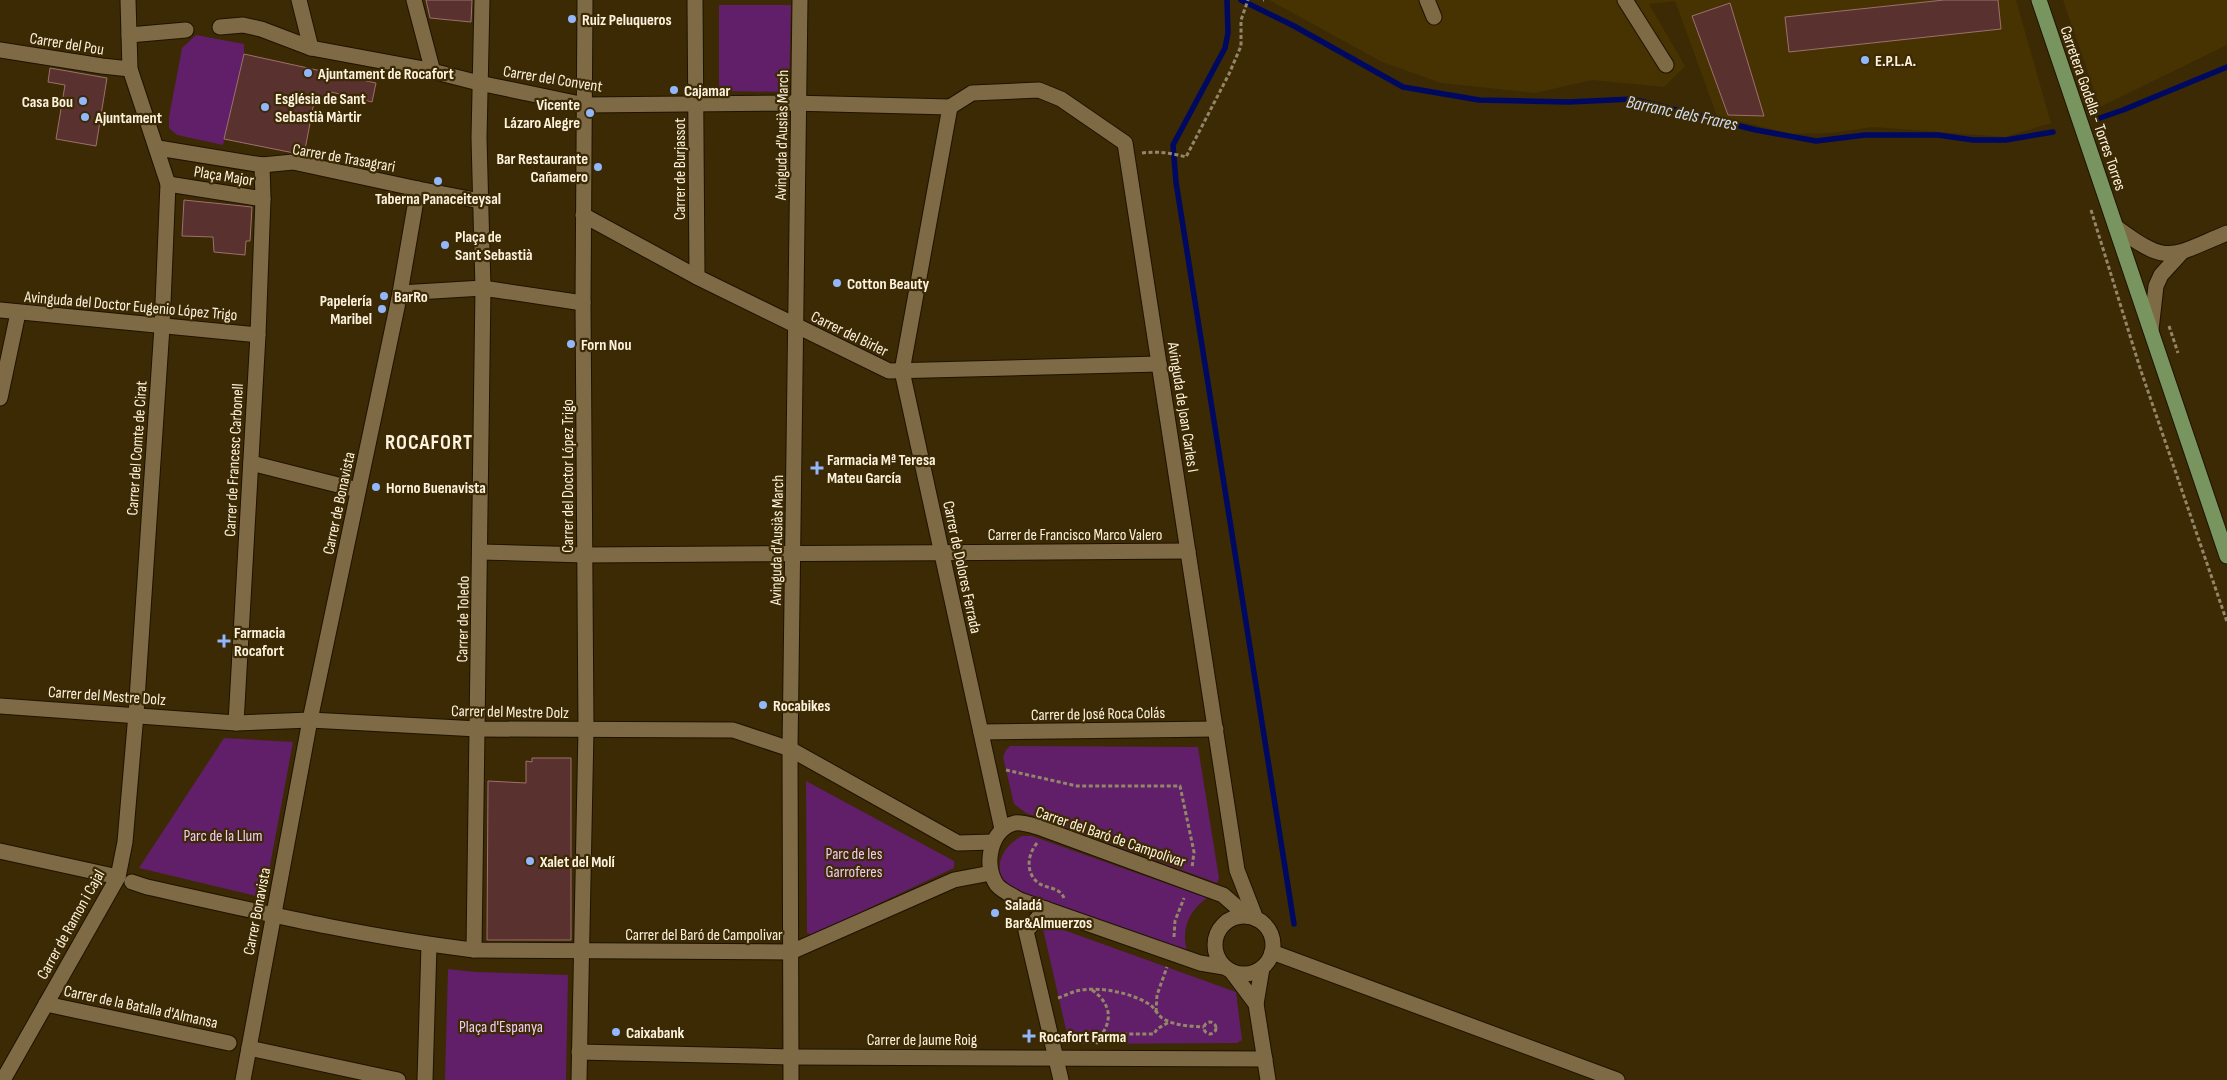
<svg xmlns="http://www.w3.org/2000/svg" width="2227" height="1080" font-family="'Sofia Sans Condensed',sans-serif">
	<rect width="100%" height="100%" fill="#3b2a04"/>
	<g fill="#473201">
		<polygon points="1269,0 2016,0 2051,123 2005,137 1873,127 1831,133 1792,134 1717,116 1675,1 1649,4 1685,66 1664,87 1592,80 1535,93 1441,83 1382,62"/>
		<polygon points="2063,0 2227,0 2227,45 2100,107"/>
	</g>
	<g fill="#601f68">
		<polygon points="719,5 791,5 789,92 719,91"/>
		<polygon points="196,35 244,44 244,54 223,145 177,135 169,128 169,117 182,48"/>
		<polygon points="224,738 293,742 264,898 139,868"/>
		<polygon points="1010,746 1198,747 1219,878 1217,883 1026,813 1014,804 1003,757 1006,750"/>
		<polygon points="806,781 954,861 954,868 812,935 807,933"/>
		<path d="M 1022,836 L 1032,836 L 1207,898 C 1188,911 1180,932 1188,954 L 1018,892 C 1013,888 1007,885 1003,879 C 993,862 1007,843 1022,836 Z"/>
		<polygon points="1050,925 1236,992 1242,1040 1237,1043 1074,1044 1068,1038 1043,929"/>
		<polygon points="448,969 476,972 568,975 566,1080 445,1080"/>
	</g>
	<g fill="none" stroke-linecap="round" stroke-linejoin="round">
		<g stroke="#000962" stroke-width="5.5">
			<polyline points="1227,0 1228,33 1225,48 1173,145 1176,182 1294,924"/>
			<polyline points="1241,0 1294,26 1403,87 1479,100 1569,102 1632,99 1756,130 1816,141 1865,135 1938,135 1973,140 2006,140 2053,132"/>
			<polyline points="2097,119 2123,110 2227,67"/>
		</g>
	</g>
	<g fill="#59312f" stroke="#9d706d">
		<polygon points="426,0 472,0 471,22 430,18"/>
		<polygon points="1944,0 1998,0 2001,29 1789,52 1785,17"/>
		<polygon points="1730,3 1764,116 1728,115 1692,16"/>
		<polygon points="244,54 376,83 372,102 331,92 328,105 314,102 304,155 224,139"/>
		<polygon points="50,68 107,78 96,146 56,139 65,85 48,82"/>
		<polygon points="184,200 252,207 250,241 246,241 245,255 214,252 213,237 182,236"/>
		<polygon points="532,758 571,758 571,940 487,940 488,781 526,783 526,761 532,762"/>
	</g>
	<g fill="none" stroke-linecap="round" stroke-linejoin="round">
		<g stroke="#1f1300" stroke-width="17">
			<g id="minor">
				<polyline points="299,0 311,48"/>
				<polyline points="414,0 433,72"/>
				<polyline points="695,0 697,277"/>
				<polyline points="1427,0 1434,17"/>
				<polyline points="1625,0 1666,65"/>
				<polyline points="220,27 243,25 261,29 311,48 424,69 479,83 585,105 791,103 950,107"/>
				<polyline points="129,35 186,30"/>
				<polyline points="0,50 102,66 130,69"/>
				<polyline points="950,107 972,93 1039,90 1061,99 1125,143 1237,870 1256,919"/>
				<polyline points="950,107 902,371 1002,829"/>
				<polyline points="158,148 262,165 263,199 168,184"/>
				<polyline points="262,165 293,162 418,189"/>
				<polyline points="583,215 697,277 889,371 1159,364"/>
				<path d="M 2116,227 C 2169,266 2169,257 2227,233"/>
				<polyline points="400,293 483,288 479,138 482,0"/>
				<polyline points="0,310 258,335"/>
				<polyline points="2151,330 2156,286 2161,275 2182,252"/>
				<polyline points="0,398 18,313"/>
				<polyline points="251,463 358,490"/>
				<polyline points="481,552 585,555 1188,551"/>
				<polyline points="0,706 236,723 310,720 478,729 733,730 790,749 958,843 993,842"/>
				<polyline points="236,723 258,335 263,199"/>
				<polyline points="981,732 1216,729"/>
				<polyline points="0,851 118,877"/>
				<path d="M 132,882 L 147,887 C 255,911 364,937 474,950 L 791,952 L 954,880 L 991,873"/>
				<polyline points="1046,909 1026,931 1061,1080"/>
				<circle cx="1244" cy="945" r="29"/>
				<polyline points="474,950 483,288 583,303"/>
				<polyline points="1272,952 1617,1080"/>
				<path d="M 1224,967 L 1200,963 L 1020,900 C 1013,896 1002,891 997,885 C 983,866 990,829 1015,823 C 1021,822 1031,825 1038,827 L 1223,895 L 1247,916"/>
				<polyline points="1232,972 1256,1004 1262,968"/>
				<polyline points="46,1004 229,1043"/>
				<polyline points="1256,1004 1268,1080"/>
				<polyline points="249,1048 398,1080"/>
				<polyline points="579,1052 791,1057 1265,1059"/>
				<polyline points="3,1080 118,877 125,842 136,714 162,327 168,184 130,69 128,0"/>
				<polyline points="243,1080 310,720 400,293 418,189 480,201"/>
				<polyline points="425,1080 429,945"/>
				<polyline points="579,1080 586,729 583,303 585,0"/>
				<polyline points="791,1080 790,749 800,0"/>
			</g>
		</g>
		<g stroke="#1f1300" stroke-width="17">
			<polyline id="major" points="2039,0 2227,556"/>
		</g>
		<g stroke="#948668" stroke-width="3" stroke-dasharray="4 2.5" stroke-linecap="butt">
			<polyline points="1263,0 1264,0"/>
			<path d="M 1142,153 C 1157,151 1172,153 1186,157 L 1229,74 L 1241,46 L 1241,20 L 1248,0"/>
			<polyline points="2091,210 2140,368 2227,622"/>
			<polyline points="2169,326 2178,353"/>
			<polyline points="1006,770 1077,786 1180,786 1194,852 1192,868"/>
			<path d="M 1037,843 C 1028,854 1025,871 1037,882 C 1045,889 1059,886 1064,898"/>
			<polyline points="1174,937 1175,921 1184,898"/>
			<path d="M 1092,990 C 1108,1001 1114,1017 1102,1034"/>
			<path d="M 1058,998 C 1064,996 1070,993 1076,991 C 1098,986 1129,992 1149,1004 C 1154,1007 1157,1014 1162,1018 C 1175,1026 1190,1026 1204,1027"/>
			<polyline points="1156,1012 1157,995 1167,967"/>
			<circle cx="1210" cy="1028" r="6"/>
			<polyline points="1096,1044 1102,1034 1154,1034 1157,1029 1169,1022"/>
		</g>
		<use href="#minor" stroke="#7e6b46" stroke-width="15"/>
		<use href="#major" stroke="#78955f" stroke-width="15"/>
	</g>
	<g fill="#93b7fd" stroke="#3b2a04" stroke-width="2">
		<circle cx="572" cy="19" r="5"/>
		<circle cx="1865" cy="60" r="5"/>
		<circle cx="308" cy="73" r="5"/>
		<circle cx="674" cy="90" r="5"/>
		<circle cx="83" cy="101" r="5"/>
		<circle cx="265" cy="107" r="5"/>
		<circle cx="590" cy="113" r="5"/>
		<circle cx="85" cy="117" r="5"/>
		<circle cx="598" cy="167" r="5"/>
		<circle cx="438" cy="181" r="5"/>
		<circle cx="445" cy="245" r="5"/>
		<circle cx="837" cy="283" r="5"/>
		<circle cx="384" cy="296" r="5"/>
		<circle cx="382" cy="309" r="5"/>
		<circle cx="571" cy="344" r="5"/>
		<path d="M814.5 460.5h5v5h5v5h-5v5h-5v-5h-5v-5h5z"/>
		<circle cx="376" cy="487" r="5"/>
		<path d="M221.5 633.5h5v5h5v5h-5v5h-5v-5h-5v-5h5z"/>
		<circle cx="763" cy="705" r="5"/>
		<circle cx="530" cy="861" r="5"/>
		<circle cx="995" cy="913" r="5"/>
		<circle cx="616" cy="1032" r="5"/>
		<path d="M1026.5 1028.5h5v5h5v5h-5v5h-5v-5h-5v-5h5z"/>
	</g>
	<g text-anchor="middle" stroke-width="4.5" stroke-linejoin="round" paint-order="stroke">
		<g font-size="16" font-weight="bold" fill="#fdf2de" stroke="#3b2a04" text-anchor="start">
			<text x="582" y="25">Ruiz Peluqueros</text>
			<text x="1875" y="66">E.P.L.A.</text>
			<text x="318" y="79">Ajuntament de Rocafort</text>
			<text x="684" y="96">Cajamar</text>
			<text x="275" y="104">Església de Sant<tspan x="275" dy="18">Sebastià Màrtir</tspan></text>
			<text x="73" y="107" text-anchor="end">Casa Bou</text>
			<text x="580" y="110" text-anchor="end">Vicente<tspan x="580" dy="18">Lázaro Alegre</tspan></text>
			<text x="95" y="123">Ajuntament</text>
			<text x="588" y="164" text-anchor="end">Bar Restaurante<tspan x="588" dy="18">Cañamero</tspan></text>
			<text x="438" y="204" text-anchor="middle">Taberna Panaceiteysal</text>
			<text x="455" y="242">Plaça de<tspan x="455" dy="18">Sant Sebastià</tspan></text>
			<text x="847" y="289">Cotton Beauty</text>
			<text x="394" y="302">BarRo</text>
			<text x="372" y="306" text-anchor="end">Papelería<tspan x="372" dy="18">Maribel</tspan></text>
			<text x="581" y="350">Forn Nou</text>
			<text x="827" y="465">Farmacia Mª Teresa<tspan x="827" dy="18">Mateu García</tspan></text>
			<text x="386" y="493">Horno Buenavista</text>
			<text x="234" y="638">Farmacia<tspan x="234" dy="18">Rocafort</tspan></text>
			<text x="773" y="711">Rocabikes</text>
			<text x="540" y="867">Xalet del Molí</text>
			<text x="1005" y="910">Saladá<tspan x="1005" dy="18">Bar&amp;Almuerzos</tspan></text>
			<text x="626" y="1038">Caixabank</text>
			<text x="1039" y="1042">Rocafort Farma</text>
		</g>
		<g font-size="16" fill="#fdf2de" stroke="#3b2a04">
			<text transform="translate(67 43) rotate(9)" y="6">Carrer del Pou</text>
			<text transform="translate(553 78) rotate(9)" y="6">Carrer del Convent</text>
			<text transform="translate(2094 108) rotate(71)" y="6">Carretera Godella - Torres Torres</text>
			<text transform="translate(781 135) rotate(-89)" y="6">Avinguda d'Ausiàs March</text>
			<text transform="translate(344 157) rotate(10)" y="6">Carrer de Trasagrari</text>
			<text transform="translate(679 169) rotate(-90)" y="6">Carrer de Burjassot</text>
			<text transform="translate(224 175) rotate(9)" y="6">Plaça Major</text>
			<text transform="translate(131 305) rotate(5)" y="6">Avinguda del Doctor Eugenio López Trigo</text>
			<text transform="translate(850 333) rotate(26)" y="6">Carrer del Birler</text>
			<text transform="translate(1184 407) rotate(81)" y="6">Avinguda de Joan Carles I</text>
			<text transform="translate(136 448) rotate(-86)" y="6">Carrer del Comte de Cirat</text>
			<text transform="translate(233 460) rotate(-87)" y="6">Carrer de Francesc Carbonell</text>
			<text transform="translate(567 476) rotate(-90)" y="6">Carrer del Doctor López Trigo</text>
			<text transform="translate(338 503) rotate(-78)" y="6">Carrer de Bonavista</text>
			<text x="1075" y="540">Carrer de Francisco Marco Valero</text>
			<text transform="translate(776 540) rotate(-89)" y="6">Avinguda d'Ausiàs March</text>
			<text transform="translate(963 567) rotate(78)" y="6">Carrer de Dolores Ferrada</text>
			<text transform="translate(462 619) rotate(-89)" y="6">Carrer de Toledo</text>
			<text transform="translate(107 695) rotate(4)" y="6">Carrer del Mestre Dolz</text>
			<text transform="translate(510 711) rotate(1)" y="6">Carrer del Mestre Dolz</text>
			<text transform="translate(1098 713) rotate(-1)" y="6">Carrer de José Roca Colás</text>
			<text transform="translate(1111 836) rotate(19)" y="6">Carrer del Baró de Campolivar</text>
			<text transform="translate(256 911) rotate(-79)" y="6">Carrer Bonavista</text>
			<text transform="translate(70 924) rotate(-61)" y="6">Carrer de Ramon i Cajal</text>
			<text x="704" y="940">Carrer del Baró de Campolivar</text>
			<text transform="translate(141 1006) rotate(12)" y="6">Carrer de la Batalla d'Almansa</text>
			<text x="922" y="1045">Carrer de Jaume Roig</text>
		</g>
		<g font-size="16" fill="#f1cbf5" stroke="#3b2a04">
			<text x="223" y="841">Parc de la Llum</text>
			<text x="854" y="859">Parc de les<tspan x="854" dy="18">Garroferes</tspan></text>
			<text x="501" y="1032">Plaça d'Espanya</text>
		</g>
		<g font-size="18" font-style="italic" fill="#cedbf3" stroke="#3b2a04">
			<text transform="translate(1682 113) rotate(12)" y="6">Barranc dels Frares</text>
		</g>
		<g font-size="21" font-weight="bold" letter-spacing="1" fill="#fdf2de" stroke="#3b2a04">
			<text x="429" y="449">ROCAFORT</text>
		</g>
	</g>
</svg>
